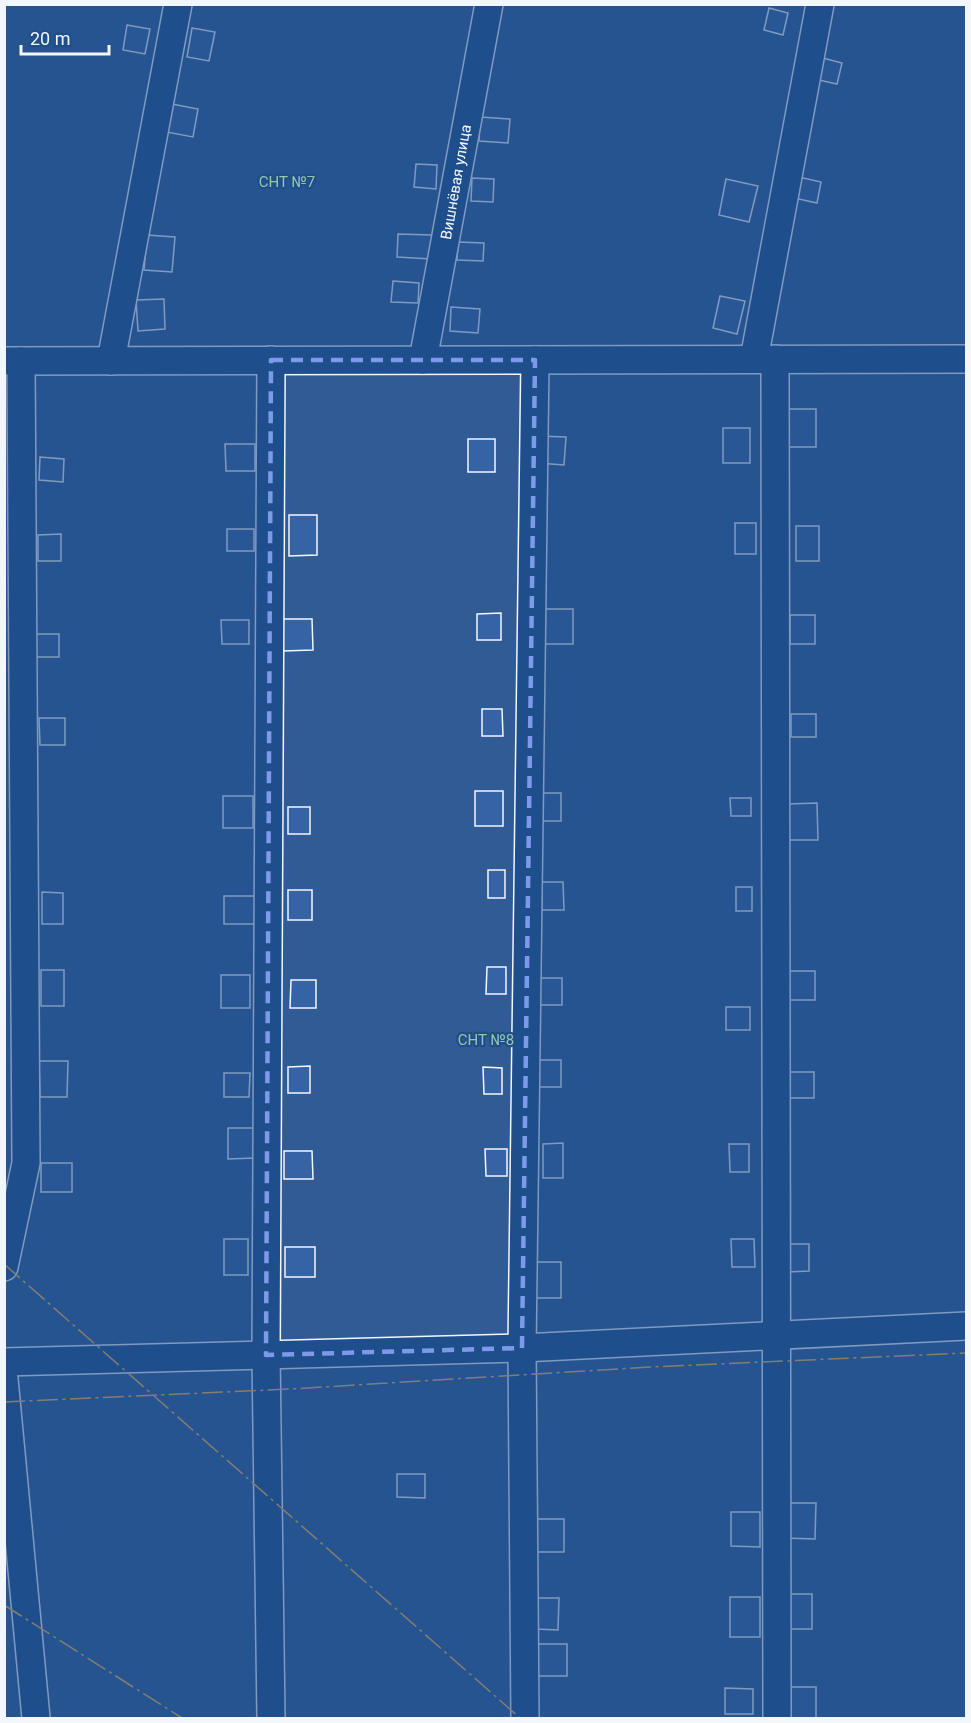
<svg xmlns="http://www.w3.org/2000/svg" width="971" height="1723" font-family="Roboto,sans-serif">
	<rect width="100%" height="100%" fill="#1f4e8c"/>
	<rect fill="#305b95" stroke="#a8bbd7" stroke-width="1.5" x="5" y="5" width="961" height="1713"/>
	<g fill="#3563a3" stroke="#f2f6ff" stroke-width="1.5">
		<polygon points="769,8 788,13 783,35 764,30"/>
		<polygon points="127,25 150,29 145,54 123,50"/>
		<polygon points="192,28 215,32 209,61 187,57"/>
		<polygon points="819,57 842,63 837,84 814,79"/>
		<polygon points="172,104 198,109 193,137 166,132"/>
		<polygon points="480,117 510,119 508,143 479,141"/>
		<polygon points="416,164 437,165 436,189 414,187"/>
		<polygon points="799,177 821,182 817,203 794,198"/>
		<polygon points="472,178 494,179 493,202 471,201"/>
		<polygon points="726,179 758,186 749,222 719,215"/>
		<polygon points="398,234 432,235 431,259 397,257"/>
		<polygon points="147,235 175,237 172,272 144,270"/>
		<polygon points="458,242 484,243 483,261 457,260"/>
		<polygon points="393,281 419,283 418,303 391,302"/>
		<polygon points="720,296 745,301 737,334 713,328"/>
		<polygon points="164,299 165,329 138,331 136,300"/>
		<polygon points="451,307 480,309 478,333 450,331"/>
		<rect x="788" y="409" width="28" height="38"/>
		<rect x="723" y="428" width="27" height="35"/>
		<polygon points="539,436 566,437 564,465 538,463"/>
		<rect x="468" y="439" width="27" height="33"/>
		<polygon points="225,444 255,444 255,471 226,471"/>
		<polygon points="40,457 64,459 63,482 39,480"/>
		<polygon points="289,515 317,515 317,555 289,556"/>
		<rect x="735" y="523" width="21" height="31"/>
		<rect x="796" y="526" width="23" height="35"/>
		<rect x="227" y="529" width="27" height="22"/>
		<polygon points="61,534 61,561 38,561 38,535"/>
		<rect x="541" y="609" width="32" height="35"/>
		<polygon points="501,613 501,640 477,640 477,614"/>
		<rect x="790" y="615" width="25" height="29"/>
		<polygon points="283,619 312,619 313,650 283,651"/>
		<polygon points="221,620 249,620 249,644 222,644"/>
		<rect x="36" y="634" width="23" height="23"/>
		<polygon points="482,709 502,709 503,736 482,736"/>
		<rect x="791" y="714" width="25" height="23"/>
		<polygon points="39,718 65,718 65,745 40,745"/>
		<rect x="475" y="791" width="28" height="35"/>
		<rect x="536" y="793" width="25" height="28"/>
		<rect x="223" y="796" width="30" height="32"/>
		<polygon points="730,798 751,798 751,816 731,816"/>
		<polygon points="817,803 818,840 788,840 788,804"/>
		<rect x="288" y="807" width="22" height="27"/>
		<rect x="488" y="870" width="17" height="28"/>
		<polygon points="542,882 563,882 564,910 542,910"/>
		<rect x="736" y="887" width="16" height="24"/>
		<rect x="288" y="890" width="24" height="30"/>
		<polygon points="42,892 63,893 63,924 42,924"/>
		<rect x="224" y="896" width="31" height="28"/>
		<polygon points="487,967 506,967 506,994 486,994"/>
		<rect x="41" y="970" width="23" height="36"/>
		<rect x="789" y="971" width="26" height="29"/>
		<rect x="221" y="975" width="29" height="33"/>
		<polygon points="539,978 562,978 562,1005 540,1005"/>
		<polygon points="291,980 316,980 316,1008 290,1008"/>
		<rect x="726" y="1007" width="24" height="23"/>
		<rect x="539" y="1060" width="22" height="27"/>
		<polygon points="39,1061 68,1061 67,1097 40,1097"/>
		<polygon points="310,1066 310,1093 288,1093 288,1067"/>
		<polygon points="483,1067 502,1068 502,1094 484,1094"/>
		<rect x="788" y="1072" width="26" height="26"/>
		<polygon points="224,1073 250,1073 249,1097 224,1097"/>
		<polygon points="228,1128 257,1128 257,1158 228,1159"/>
		<polygon points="563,1143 563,1178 543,1178 543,1144"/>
		<polygon points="729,1144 749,1144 749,1172 730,1172"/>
		<polygon points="485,1149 507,1149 507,1176 486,1176"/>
		<polygon points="284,1151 312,1151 313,1179 284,1179"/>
		<rect x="41" y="1163" width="31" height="29"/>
		<rect x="224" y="1239" width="24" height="36"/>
		<polygon points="731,1239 754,1239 755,1267 732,1267"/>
		<polygon points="787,1244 809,1244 809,1271 787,1272"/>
		<rect x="285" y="1247" width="30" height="30"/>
		<rect x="536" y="1262" width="25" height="36"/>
		<polygon points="397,1474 425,1474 425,1498 397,1497"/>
		<polygon points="785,1503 816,1503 815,1539 784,1538"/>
		<polygon points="731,1512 760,1512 760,1547 731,1546"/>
		<rect x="536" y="1519" width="28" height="33"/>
		<rect x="785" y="1594" width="27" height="35"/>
		<rect x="730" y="1597" width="30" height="40"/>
		<polygon points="536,1598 559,1598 558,1630 536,1629"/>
		<polygon points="535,1644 567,1644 567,1676 534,1676"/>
		<rect x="785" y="1687" width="31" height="31"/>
		<polygon points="725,1688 753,1689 753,1714 725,1714"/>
	</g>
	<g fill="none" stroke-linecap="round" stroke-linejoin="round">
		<g stroke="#f2f6ff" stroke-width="30">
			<g id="street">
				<polyline points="754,359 820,4"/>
				<polyline points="775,359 777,1718"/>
				<polyline points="423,360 489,4"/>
				<polyline points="4,361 966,359"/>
				<polyline points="111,361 178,4"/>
				<polyline points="4,1267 26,1163 21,361"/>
				<polyline points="4,1362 522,1348 966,1326"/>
				<polyline points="4,1379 36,1718"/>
				<polyline points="271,1718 266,1355 271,360"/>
				<polyline points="525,1718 522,1348 535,360"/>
			</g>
		</g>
		<use href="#street" stroke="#1f4e8c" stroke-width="27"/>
		<g stroke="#ffb74d" stroke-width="1.5" stroke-dasharray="21 4.5 3 4.5" stroke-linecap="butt">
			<polyline points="4,1264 520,1718"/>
			<polyline points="4,1402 291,1389 650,1367 966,1353"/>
			<polyline points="4,1605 182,1718"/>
		</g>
	</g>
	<path d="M0 0H971V1723H0ZM 271,360 L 535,360 L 522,1348 L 266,1355 Z" fill="#1f4e8c" fill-opacity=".55" fill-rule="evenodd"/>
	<path fill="none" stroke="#7d9aea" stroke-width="4.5" stroke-dasharray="12 8" stroke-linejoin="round" d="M 271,360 L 535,360 L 522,1348 L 266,1355 Z"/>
	<g text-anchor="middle" stroke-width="4.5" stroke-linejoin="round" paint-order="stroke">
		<g font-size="15" fill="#97c8a6" stroke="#1f4e8c">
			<text x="287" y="187">СНТ №7</text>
			<text x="486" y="1045">СНТ №8</text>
		</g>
		<g font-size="15" fill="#f2f6ff" stroke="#1f4e8c">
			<text transform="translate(456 182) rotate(-80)" y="5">Вишнёвая улица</text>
		</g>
	</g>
	<rect width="971" height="1723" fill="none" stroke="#f2f6ff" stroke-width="12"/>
	<path d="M21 45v9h88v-9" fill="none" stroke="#f2f6ff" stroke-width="3"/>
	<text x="30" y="45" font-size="18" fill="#f2f6ff" stroke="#1f4e8c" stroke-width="4.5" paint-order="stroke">20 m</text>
</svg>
